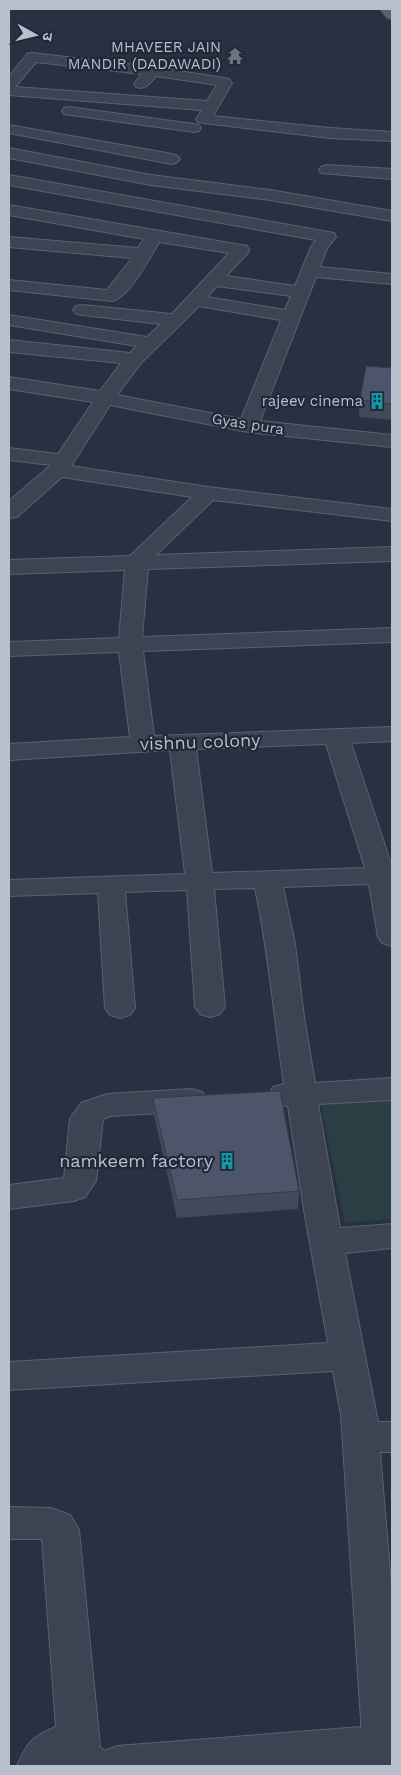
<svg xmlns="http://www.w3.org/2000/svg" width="401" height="1775" font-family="'Work Sans','Noto Sans Devanagari',sans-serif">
	<rect width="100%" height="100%" fill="#283142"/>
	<polygon fill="#2a3e43" points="392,1092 392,1219 345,1223 319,1096"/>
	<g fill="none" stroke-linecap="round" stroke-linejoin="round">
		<g stroke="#5a616f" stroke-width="2">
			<g id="minor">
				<path d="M 32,53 L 153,67 L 224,78 L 229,79 L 232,83 L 213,116 L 330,128 L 392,132 L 392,141 L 330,138 L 203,123 L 198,122 L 196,119 L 202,110 L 9,95 L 9,77 L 27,54 ZM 36,62 L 142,74 L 134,84 L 136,87 C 146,90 150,83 156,76 L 217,85 L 207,101 L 15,87 Z"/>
				<polygon points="69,107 194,124 199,125 201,128 199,131 194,132 64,114 62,111 64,108"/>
				<polygon points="9,125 172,154 177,156 180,159 177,162 172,164 9,133"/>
				<polygon points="9,148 151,175 270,190 392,211 392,221 270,200 151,185 9,158"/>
				<polygon points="327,165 392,169 392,179 321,173 319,170 321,167"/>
				<path d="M 9,175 L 334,233 L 336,237 L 327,248 L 320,267 L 392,274 L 392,284 L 316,277 L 260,421 L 392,435 L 392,447 L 248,432 L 110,405 L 71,466 L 208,487 L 392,509 L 392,521 L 213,500 L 156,555 L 392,547 L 392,561 L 148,569 L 142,637 L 392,628 L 392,642 L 143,651 L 154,736 L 392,727 L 392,741 L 351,743 L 392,867 L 392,946 L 382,943 L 378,937 L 369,884 L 283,887 L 295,944 L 304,1017 L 315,1083 L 392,1078 L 392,1100 L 318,1104 L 340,1228 L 392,1224 L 392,1248 L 345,1253 L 378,1422 L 392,1422 L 392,1452 L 380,1452 L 392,1596 L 392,1766 L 17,1766 C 27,1743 32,1736 56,1727 L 42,1539 L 9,1539 L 9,1507 L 51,1508 L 70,1515 L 79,1530 L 100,1747 L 105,1751 L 117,1746 L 361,1727 L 361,1720 L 341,1415 L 333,1371 L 9,1390 L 9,1362 L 328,1343 L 305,1216 L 288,1106 L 273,1103 L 269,1095 L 273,1087 L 284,1084 C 274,1018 269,953 255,888 L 214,889 L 225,1007 L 220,1014 L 210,1017 L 200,1014 L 195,1007 L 187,890 L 125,892 L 135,1008 L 130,1015 L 120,1018 L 110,1015 L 105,1008 L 98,893 L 9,896 L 9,880 L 185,874 L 170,750 L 9,760 L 9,744 L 130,737 L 119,652 L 9,656 L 9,642 L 119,638 L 125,570 L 9,574 L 9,560 L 130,556 L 192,497 L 62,477 L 17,517 L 9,518 L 9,501 L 51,465 L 9,460 L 9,448 L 58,454 L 93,402 L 9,389 L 9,377 L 100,391 L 121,363 L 9,352 L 9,340 L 130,353 L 137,346 L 9,325 L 9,315 L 147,337 L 161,324 L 82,315 L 76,314 L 73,310 L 76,306 L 82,305 L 172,314 L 229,253 L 159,242 C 150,257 130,297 112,301 L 9,290 L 9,280 L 107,290 L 132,258 L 9,247 L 9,237 L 138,248 L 144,239 L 9,215 L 9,205 L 247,246 L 249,250 L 247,254 L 226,276 L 295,286 L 311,247 L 316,240 L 9,185 ZM 217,286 L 291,296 L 285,310 L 207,297 ZM 199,306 L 281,320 L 241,419 L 117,395 L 141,363 ZM 326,744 L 365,868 L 212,873 L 196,749 Z"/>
				<polygon points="191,1089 202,1092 207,1100 202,1108 191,1111 111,1116 103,1119 96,1181 85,1197 74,1201 9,1209 9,1185 64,1178 70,1119 81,1103 107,1094"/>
			</g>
		</g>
		<g stroke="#464c5b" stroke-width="2">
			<polygon id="major" points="380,9 392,9 392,19 387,18"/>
		</g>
		<use href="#minor" fill="#3c4352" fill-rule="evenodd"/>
		<use href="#major" fill="#5a6272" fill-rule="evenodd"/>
	</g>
	<g fill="#41495a">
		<polygon points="392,368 392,420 359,417 360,400"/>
		<polygon points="153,1098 299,1191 298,1209 177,1218 154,1115"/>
	</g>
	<g fill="#4c5569" stroke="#353c4a">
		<polygon points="366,366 392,368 392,404 360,400"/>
		<polygon points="280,1091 299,1191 177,1200 153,1098"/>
	</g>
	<defs>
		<g id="temple-bare" transform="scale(1.35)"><path d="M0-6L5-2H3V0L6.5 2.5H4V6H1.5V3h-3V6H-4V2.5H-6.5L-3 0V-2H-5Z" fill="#6b7280" stroke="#212838" stroke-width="2.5" paint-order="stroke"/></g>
		<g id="building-bare" transform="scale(1.35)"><path d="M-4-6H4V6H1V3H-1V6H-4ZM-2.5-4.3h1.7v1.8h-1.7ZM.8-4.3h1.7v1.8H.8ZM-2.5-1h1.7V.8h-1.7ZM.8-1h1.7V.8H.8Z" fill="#0f9aa8" stroke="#212838" stroke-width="2.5" paint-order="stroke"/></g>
	</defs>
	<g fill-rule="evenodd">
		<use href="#temple-bare" x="235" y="56"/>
		<use href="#building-bare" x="377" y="401"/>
		<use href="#building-bare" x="227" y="1161"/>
	</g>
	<g text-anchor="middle" stroke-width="4.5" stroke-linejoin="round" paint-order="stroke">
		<g font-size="15" fill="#b9bfcc" stroke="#212838" text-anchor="end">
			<text x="221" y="52">MHAVEER JAIN<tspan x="221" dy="17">MANDIR (DADAWADI)</tspan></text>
			<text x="363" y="406">rajeev cinema</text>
		</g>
		<g font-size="15" fill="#b9bfcc" stroke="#212838">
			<text transform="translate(248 424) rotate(9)" y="5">Gyas pura</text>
		</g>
		<g font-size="18" fill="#b9bfcc" stroke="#212838">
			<text transform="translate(200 742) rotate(-2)" y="6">vishnu colony</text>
		</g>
		<g font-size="18" fill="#b9bfcc" stroke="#212838" text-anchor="end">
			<text x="213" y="1167">namkeem factory</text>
		</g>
	</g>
	<rect width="401" height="1775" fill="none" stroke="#b9bfcc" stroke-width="20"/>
	<g transform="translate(35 35) rotate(98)" stroke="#212838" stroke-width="4" paint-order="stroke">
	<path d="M0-4L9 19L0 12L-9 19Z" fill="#b9bfcc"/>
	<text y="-8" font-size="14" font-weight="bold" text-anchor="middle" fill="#b9bfcc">उ</text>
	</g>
</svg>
